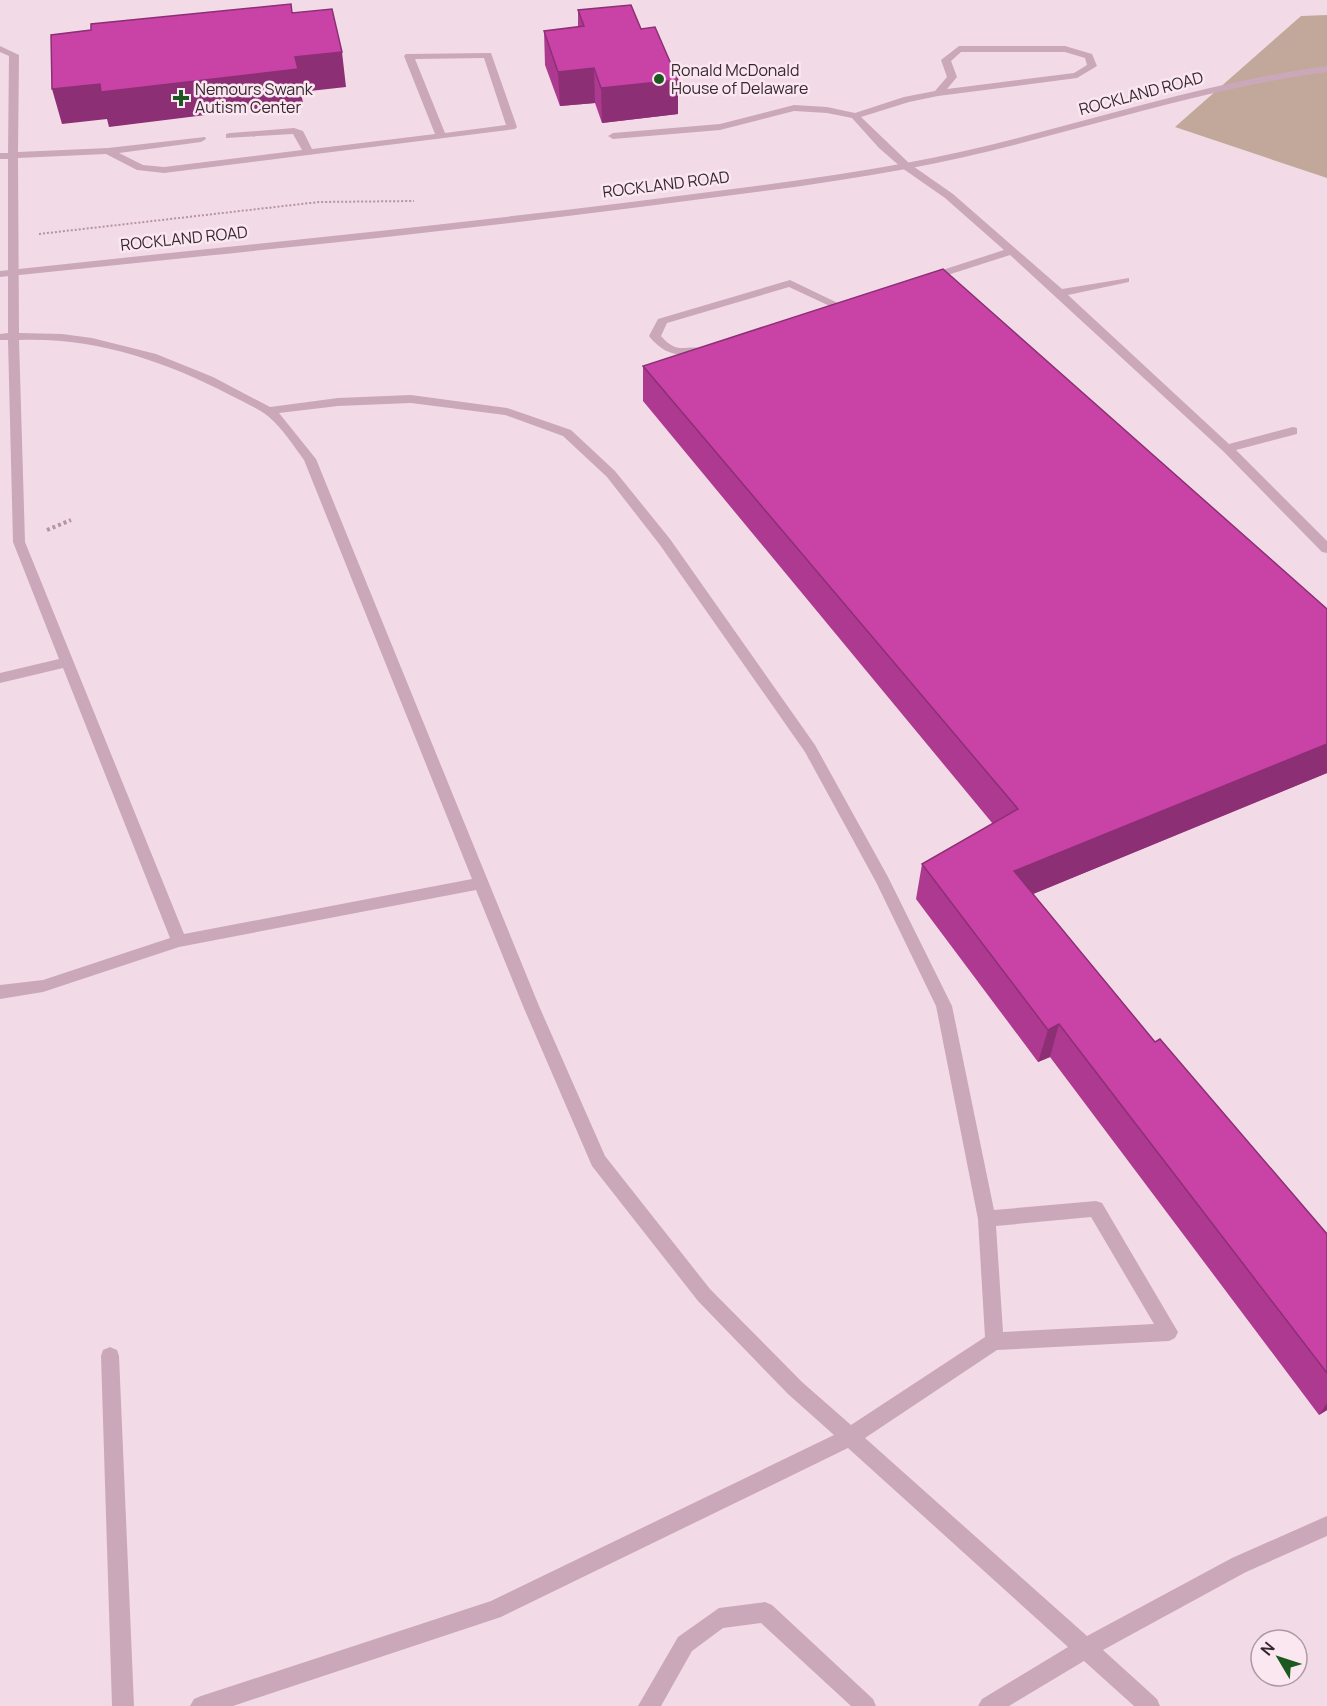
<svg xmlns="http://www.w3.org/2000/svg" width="1327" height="1706" font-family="Manrope,sans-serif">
	<rect width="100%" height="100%" fill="#f2dbe6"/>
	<polygon fill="#c2a89b" points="1327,15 1327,178 1175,127 1301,16"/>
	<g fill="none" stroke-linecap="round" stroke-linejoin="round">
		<polyline stroke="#b791a6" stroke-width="2" stroke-dasharray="2 2" stroke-linecap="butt" points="39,234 319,202 414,201"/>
		<polyline stroke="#b791a6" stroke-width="4" stroke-dasharray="3 3" stroke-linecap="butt" points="47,530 71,520"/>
		<g fill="#cba7ba" fill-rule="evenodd">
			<path d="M 0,46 L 19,55 L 18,152 L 108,148 L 205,137 L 206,139 L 201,142 L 119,153 L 143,165 L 164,167 L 302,150 L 293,134 L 226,138 L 226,134 L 230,133 L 294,128 L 303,131 L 312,149 L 435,134 L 404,56 L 406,54 L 491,53 L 517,127 L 515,129 L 164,173 L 137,170 L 106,154 L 18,158 L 19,333 L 62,334 L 92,338 L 156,354 L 213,377 L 270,407 L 338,398 L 411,395 L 507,408 L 571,430 L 615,471 L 670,539 L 815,745 L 888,877 L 952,1006 L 994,1210 L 1096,1201 L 1102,1203 L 1178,1332 L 1175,1338 L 1169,1341 L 997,1350 L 865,1438 L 1087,1636 L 1232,1558 L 1327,1516 L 1327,1536 L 1246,1572 L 1103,1650 L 1157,1699 L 1160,1706 L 1134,1706 L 1084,1661 L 1009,1706 L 978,1706 L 982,1699 L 1068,1647 L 848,1448 L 501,1617 L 233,1706 L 190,1706 L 194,1699 L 201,1696 L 491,1601 L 834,1435 L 788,1394 L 698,1301 L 592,1166 L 523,1006 L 476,890 L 179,947 L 43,992 L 0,999 L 0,985 L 43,980 L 170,938 L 63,668 L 0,683 L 0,673 L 59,659 L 13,542 L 8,340 L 0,340 L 0,334 L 8,333 L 8,159 L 0,159 L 0,153 L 8,153 L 9,56 L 0,52 ZM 484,58 L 506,125 L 445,133 L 415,59 ZM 19,340 C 94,337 165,361 230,395 C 243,402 258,408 269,417 C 283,429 293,445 304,460 L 472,879 L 184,934 L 25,542 ZM 411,403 L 505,415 L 563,436 L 607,477 L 660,545 L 805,752 L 876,882 L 936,1006 L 978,1219 L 985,1337 L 851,1425 L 802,1382 L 710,1289 L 605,1156 L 539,1006 L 316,459 L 279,413 L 338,406 ZM 1091,1217 L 1154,1324 L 1003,1332 L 996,1226 Z"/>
			<path d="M 959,46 L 1065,46 L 1092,54 L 1097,66 L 1077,78 L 938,96 L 909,102 L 861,117 L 910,164 L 953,194 L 1062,289 L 1129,278 L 1129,282 L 1068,295 L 1229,444 L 1293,427 L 1297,428 L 1297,434 L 1236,450 L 1327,541 L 1327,553 L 1322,552 L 1223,451 L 1010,255 L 932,280 L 924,280 L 924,276 L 1004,250 L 945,198 L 902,168 L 879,148 L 852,118 L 827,113 L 794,111 L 720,130 L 613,139 L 608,136 L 613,133 L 720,124 L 794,105 L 827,107 L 855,113 L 904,97 L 935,91 L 947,77 L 941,60 ZM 961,52 L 1065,52 L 1085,58 L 1087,65 L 1074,73 L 947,89 L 957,77 L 951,61 Z"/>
			<path d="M 790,280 L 844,306 L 838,309 L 834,308 L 789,287 L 667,323 L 661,336 C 678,355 683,345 703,348 L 703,352 C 680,358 664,355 649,336 L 658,319 Z"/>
			<polygon points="110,1347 117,1350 119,1356 134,1706 112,1706 101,1356 103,1350"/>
			<polygon points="765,1602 772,1605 873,1699 876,1706 851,1706 761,1623 723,1628 692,1651 661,1706 638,1706 678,1637 719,1608"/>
		</g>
		<path fill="#cba7ba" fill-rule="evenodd" d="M 1327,66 L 1327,72 C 1184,91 1048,143 906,169 C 815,186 723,196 632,208 C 421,235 211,255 0,277 L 0,271 C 211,248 421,228 631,202 C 723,190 815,180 906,163 C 1048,137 1184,85 1327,66 Z"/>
	</g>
	<g fill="#ad3a90">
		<polygon points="578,10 678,114 602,123 595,103 560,106 545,65 544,31 578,27"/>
		<polygon points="643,366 1327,609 1327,773 1033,894 1155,1042 1327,1234 1327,1410 1319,1415 1050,1057 1038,1062 916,899 922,864 993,824 643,401"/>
	</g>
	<g fill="#8d2f75">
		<polygon points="342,52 346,87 301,92 303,103 109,127 107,119 62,124 52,89 295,57"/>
		<polygon points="594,68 595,103 560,106 558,72"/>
		<polygon points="678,80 678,114 602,123 601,88"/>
		<polygon points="1327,744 1327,773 1006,905 1014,871"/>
		<polygon points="1059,1024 1050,1057 1038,1062 1048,1030"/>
		<polygon points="1327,1403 1327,1410 1319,1415"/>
	</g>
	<g fill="#c943a7" stroke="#8d2f75" stroke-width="1.5">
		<polygon points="291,4 292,13 332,9 342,52 295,57 298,69 101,92 100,84 52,89 51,35 91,30 91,24"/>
		<polygon points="631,5 641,29 655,27 678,80 601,88 594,68 558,72 544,31 584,26 578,10"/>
		<polygon points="943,269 1327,609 1327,744 1014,871 1155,1042 1160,1039 1327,1234 1327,1373 1059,1024 1048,1030 922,864 1018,809 643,366"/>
	</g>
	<g fill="#1c5920" stroke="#fae7f0" stroke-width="2">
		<circle cx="659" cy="79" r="6"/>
		<path d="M178 89h6v6h6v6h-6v6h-6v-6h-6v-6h6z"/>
	</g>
	<g text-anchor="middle" stroke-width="5" stroke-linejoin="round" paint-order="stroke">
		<g font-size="16" fill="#372732" stroke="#fae7f0" text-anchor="start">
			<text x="671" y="76">Ronald McDonald<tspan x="671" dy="18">House of Delaware</tspan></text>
			<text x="195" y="95">Nemours Swank<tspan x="195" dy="18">Autism Center</tspan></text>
		</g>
		<g font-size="16" fill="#372732" stroke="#fae7f0">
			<text transform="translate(1141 93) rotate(-15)" y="6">ROCKLAND ROAD</text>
			<text transform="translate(666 184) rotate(-7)" y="6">ROCKLAND ROAD</text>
			<text transform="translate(184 238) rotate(-6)" y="6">ROCKLAND ROAD</text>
		</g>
	</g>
	<g transform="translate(1279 1658) rotate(309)"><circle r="28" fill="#fae7f0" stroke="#ac9aa4" stroke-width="1.5"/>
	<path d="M0-4.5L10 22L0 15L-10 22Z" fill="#1c5920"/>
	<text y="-9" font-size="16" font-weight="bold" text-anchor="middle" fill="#372732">N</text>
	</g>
</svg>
